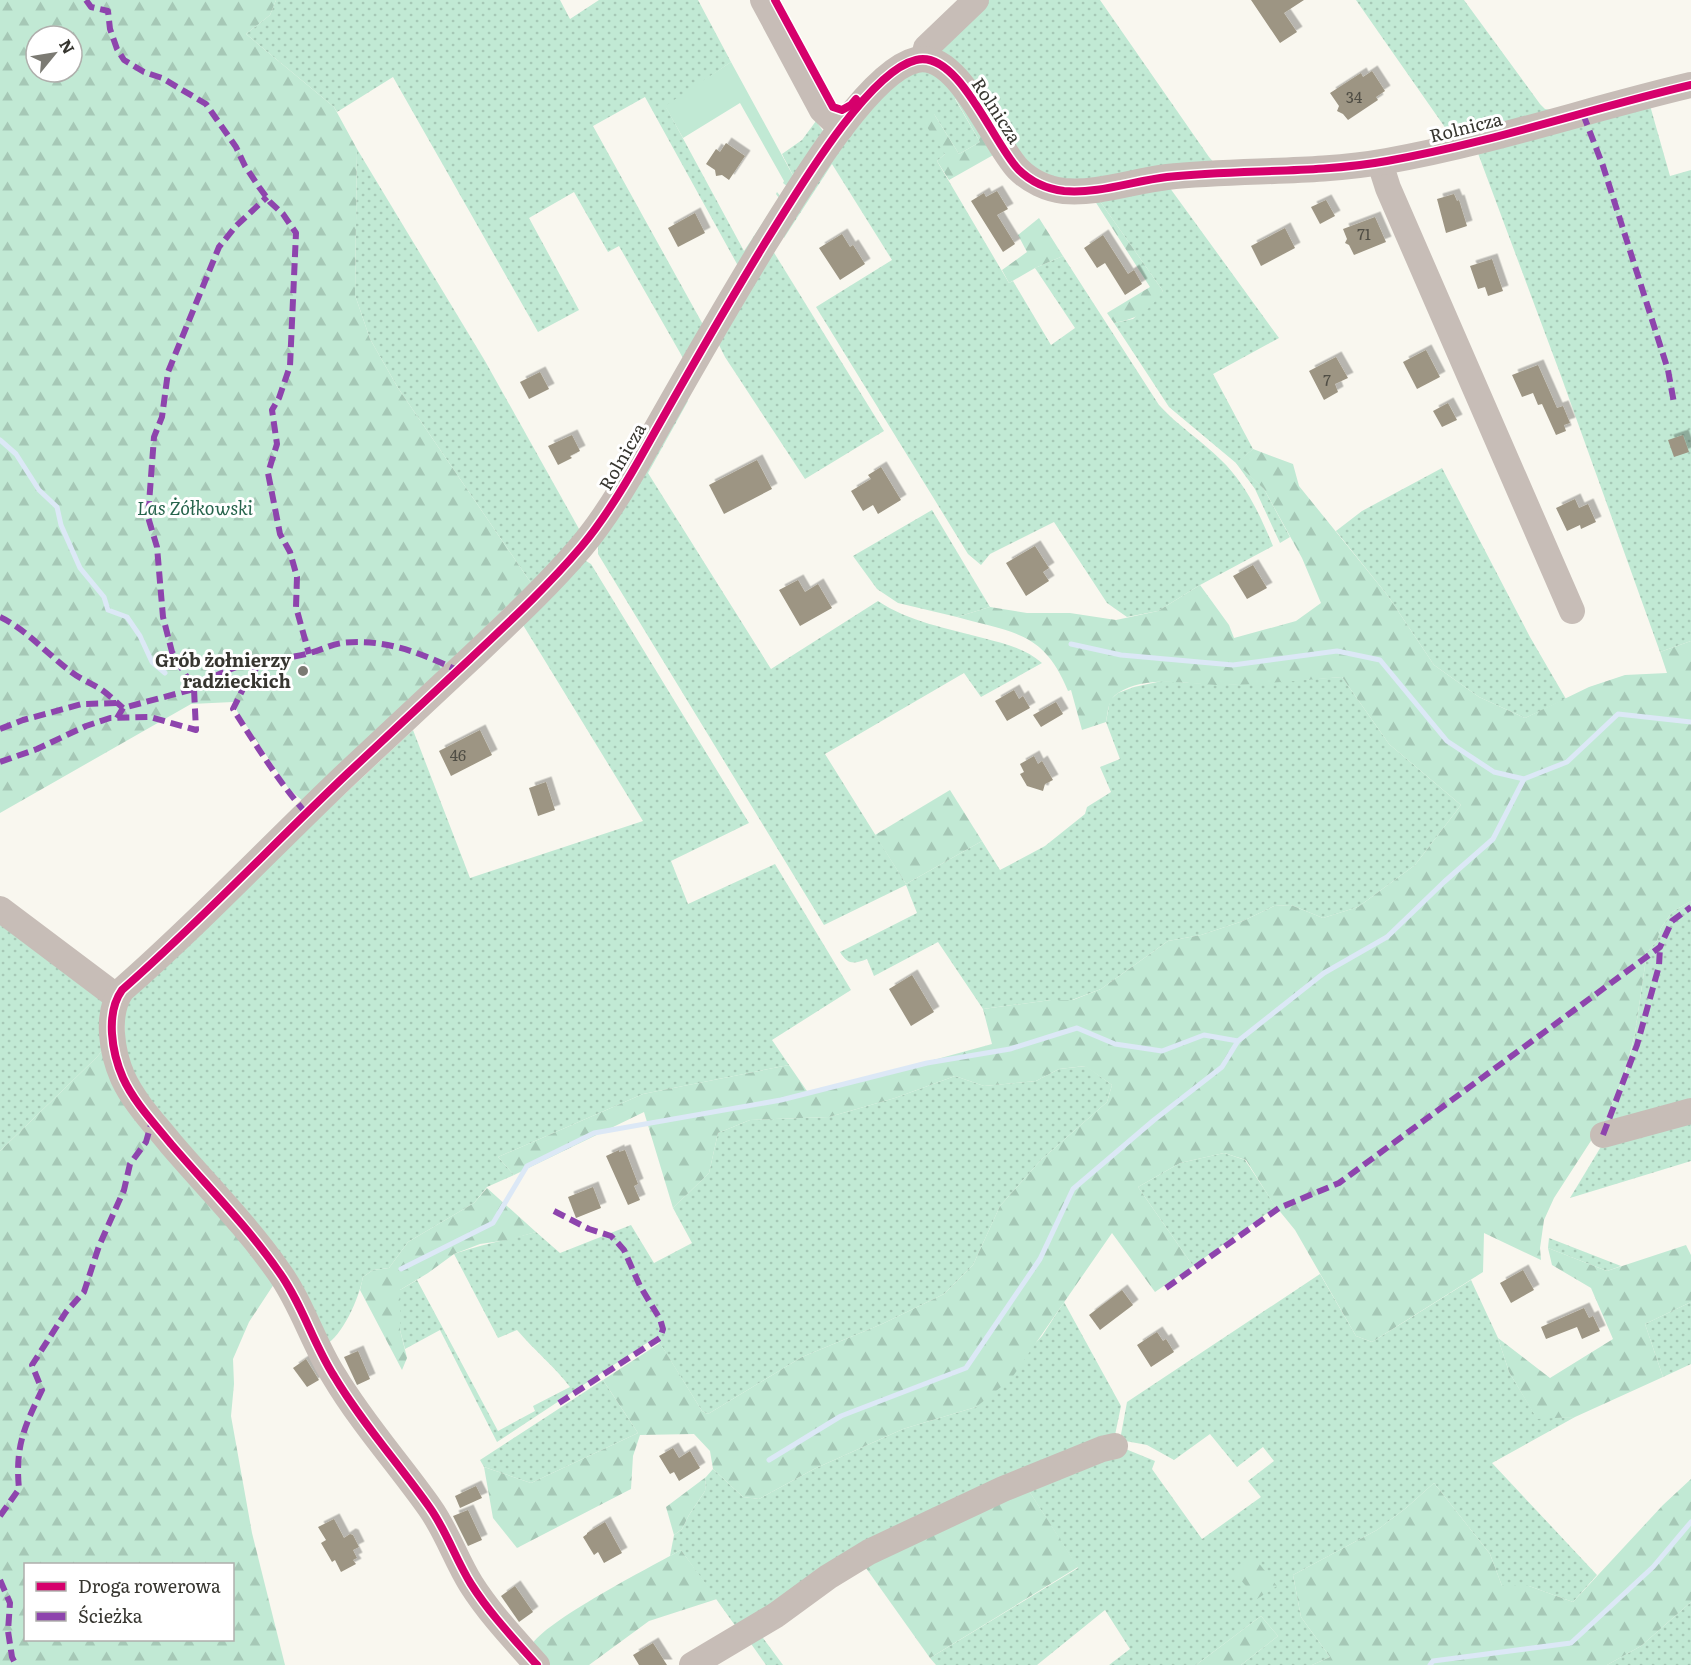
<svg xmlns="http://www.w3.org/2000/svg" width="1691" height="1665" font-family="Literata,serif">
	<defs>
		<pattern id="grass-dots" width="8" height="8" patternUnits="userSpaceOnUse" patternTransform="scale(1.5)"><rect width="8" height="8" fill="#c1e9d4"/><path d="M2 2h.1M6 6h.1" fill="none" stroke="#a6c8b6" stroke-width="1.8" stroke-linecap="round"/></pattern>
		<pattern id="forest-firs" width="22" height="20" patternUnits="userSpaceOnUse" patternTransform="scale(1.5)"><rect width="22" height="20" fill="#c1e9d4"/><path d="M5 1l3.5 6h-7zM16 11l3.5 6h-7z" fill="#a6c8b6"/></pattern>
		<filter id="shadow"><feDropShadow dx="5.5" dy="-5.5" stdDeviation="0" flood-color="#0004"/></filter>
	</defs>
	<rect width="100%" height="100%" fill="#f9f7ef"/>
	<g fill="url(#grass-dots)">
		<polygon points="276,0 560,0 570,19 599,0 698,0 731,62 666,107 744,251 779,198 776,194 777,192 785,202 737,277 737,264 645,97 593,126 706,330 687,365 619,246 608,252 574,192 529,218 579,310 538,332 393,77 337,112 334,107 246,34 270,15"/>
		<polygon points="982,0 1100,0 1209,157 1220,169 1068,186 1026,166 934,48"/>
		<polygon points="1356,0 1464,0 1540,104 1545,109 1552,110 1451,136"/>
		<path d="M 926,69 L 962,95 L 955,99 L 980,142 L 959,154 L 934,114 L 945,154 L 937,161 L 1009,283 L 1013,281 L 1051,345 L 1075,328 L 1035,268 L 1063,256 L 1159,405 C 1178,426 1201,440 1221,460 C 1246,484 1260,515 1273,546 L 1200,585 L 1158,611 L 1127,617 L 1107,603 L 1054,522 L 990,554 L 981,565 L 968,554 L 816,307 L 892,260 L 832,164 L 784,238 L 781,232 L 889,82 Z"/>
		<polygon points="1649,102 1670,176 1691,170 1691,641 1660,652 1561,376 1476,148"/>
		<polygon points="816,121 823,131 797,183 782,154 802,140"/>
		<polygon points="357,149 485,361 583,536 531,583 398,388 370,339 355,295"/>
		<polygon points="1167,184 1279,338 1213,374 1253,449 1237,463 1264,489 1290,537 1280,543 1255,489 1236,463 1169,407 1114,323 1133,319 1163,291 1097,197"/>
		<polygon points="773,251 884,431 805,479 725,357 719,345"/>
		<path d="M 682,396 L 688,401 L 648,473 L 771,669 L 878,601 C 909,622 947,628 983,638 C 1005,644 1025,648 1042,663 L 981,697 L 964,673 L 825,754 L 906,884 L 982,841 L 1000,870 L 1045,846 L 1085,814 L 1087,807 L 1111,792 L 1100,767 L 1120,759 L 1106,722 L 1110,700 L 1118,693 L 1134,687 L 1162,681 L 1225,685 L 1342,677 L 1389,744 L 1461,805 L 1415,865 L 1358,907 L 1323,918 L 1291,905 L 1274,906 L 1243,921 L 1201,935 L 1168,941 L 1101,989 L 1072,1000 L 1051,1000 L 983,1009 L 938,942 L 874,976 L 867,959 C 854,964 848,965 840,952 L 917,913 L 906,885 L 824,925 L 598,554 L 598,542 Z"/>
		<polygon points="1442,468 1530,637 1566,699 1525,718 1479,697 1434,665 1388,596 1336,531 1362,511"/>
		<polygon points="932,510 990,607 957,617 898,603 877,589 853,556"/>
		<path d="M 582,561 L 586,561 L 591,564 L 749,823 L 671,861 L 688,904 L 775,864 L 851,990 L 772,1040 L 789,1065 L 643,1094 L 498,1157 L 514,1175 L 487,1187 L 474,1203 L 408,1242 L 389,1268 L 373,1270 L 363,1277 C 359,1298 343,1336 324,1346 L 146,1095 L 134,1075 L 125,1050 L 124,1001 L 413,730 L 470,878 L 643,821 L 520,620 Z"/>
		<polygon points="1691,901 1691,1105 1596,1134 1607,1116 1626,1073 1635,1033 1647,952 1657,941 1661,928 1672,912"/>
		<polygon points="0,913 101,992 109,1042 97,1057 0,1151"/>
		<path d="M 1086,1066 L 1112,1085 L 1107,1102 L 1041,1160 L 1000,1206 L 973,1265 L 944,1294 L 882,1324 L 802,1357 L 708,1414 L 702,1411 L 656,1337 L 497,1442 L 440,1330 L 405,1349 L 400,1330 L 400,1290 L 417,1280 L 498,1431 L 535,1411 L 533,1406 L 570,1387 C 554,1366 534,1350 517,1330 L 498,1338 L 454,1254 C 481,1244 508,1240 536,1232 L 560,1253 L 631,1225 L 654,1263 L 692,1243 L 673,1208 L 709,1173 L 718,1133 L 750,1120 L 829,1117 L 895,1098 L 955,1076 L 984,1086 L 1036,1081 L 1059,1069 Z"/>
		<polygon points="1691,1115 1691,1161 1570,1198 1605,1140"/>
		<polygon points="1224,1153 1245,1160 1276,1207 1193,1266 1138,1187 1180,1163"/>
		<polygon points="1549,1238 1621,1266 1607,1271 1548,1248"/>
		<polygon points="1320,1274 1356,1336 1372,1342 1471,1280 1498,1338 1509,1372 1537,1418 1575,1417 1492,1463 1597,1575 1573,1602 1529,1586 1502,1586 1490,1554 1434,1483 1406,1508 1377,1530 1293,1575 1301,1617 1330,1657 1312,1665 1241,1665 1278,1636 1261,1616 1196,1665 1109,1665 1130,1649 1105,1610 1037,1665 936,1665 930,1658 1078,1568 1024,1483 1114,1449 1128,1450 1155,1461 1152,1469 1202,1539 1261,1497 1248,1481 1274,1461 1263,1447 1237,1467 1210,1434 1174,1460 1147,1445 1120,1440 1127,1402"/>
		<polygon points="1064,1302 1121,1406 1114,1440 739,1631 681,1550 670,1556 674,1535 682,1529 689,1515 705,1491 706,1477 713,1469 743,1497 759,1499 814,1469 903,1429 976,1407 1042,1336"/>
		<polygon points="1691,1302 1691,1364 1663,1377 1645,1324"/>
		<polygon points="603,1380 638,1433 531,1483 484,1467 480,1460"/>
		<polygon points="1691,1602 1691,1665 1607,1665 1641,1646"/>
		<polygon points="764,1632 763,1638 783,1665 766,1665 747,1638"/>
	</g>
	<g fill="url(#forest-firs)" fill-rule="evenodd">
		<path d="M 0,0 L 276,0 L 270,15 L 246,34 L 334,107 L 357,149 L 355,295 L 370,339 L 398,388 L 531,583 L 304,802 L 289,789 L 238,713 L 233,702 L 191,704 L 0,813 ZM 36,36 L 72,36 L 72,72 L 36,72 Z"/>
		<polygon points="962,95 995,154 949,180 937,161 945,154 923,121 934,114 959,154 980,142 955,98"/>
		<path d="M 1097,197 L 1163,291 C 1148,312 1140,318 1114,323 L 1107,313 L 1150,287 L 1093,198 Z"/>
		<polygon points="1039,218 1063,256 1035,268 1009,283 1002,270 1027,252 1018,235"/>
		<path d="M 1253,449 L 1293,464 L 1299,486 L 1388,596 L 1434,665 L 1479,697 L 1525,718 L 1589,687 L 1625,675 L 1667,673 L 1660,652 L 1691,641 L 1691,901 L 1672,912 L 1661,928 L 1657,941 L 1647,952 L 1635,1033 L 1625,1073 L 1607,1116 L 1554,1198 L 1544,1220 L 1540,1248 L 1541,1260 L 1484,1233 L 1483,1272 L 1372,1342 L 1356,1336 L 1295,1230 L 1273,1203 L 1246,1160 L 1224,1153 L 1180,1163 L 1138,1187 L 1193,1266 L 1155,1292 L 1112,1233 L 1011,1379 L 976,1407 L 903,1429 L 814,1469 L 759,1499 L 743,1497 L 713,1469 L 710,1451 L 694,1434 L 640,1435 L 633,1456 L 631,1489 L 517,1548 L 493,1518 L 484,1467 L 531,1483 L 638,1433 L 603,1380 L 660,1343 L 702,1411 L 708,1414 L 802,1357 L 882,1324 L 944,1294 L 973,1265 L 1000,1206 L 1041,1160 L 1107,1102 L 1112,1085 L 1085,1066 L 1059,1069 L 1036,1081 L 984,1086 L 955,1076 L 895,1098 L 829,1117 L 750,1120 L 718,1133 L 709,1173 L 673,1208 L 644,1112 L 514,1175 L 498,1157 L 643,1094 L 789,1065 L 809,1094 L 992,1044 L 983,1009 L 1051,1000 L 1073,1000 L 1101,989 L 1168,941 L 1201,935 L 1243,921 L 1274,906 L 1291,905 L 1323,918 L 1358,907 L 1415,865 L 1461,805 L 1389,744 L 1342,677 C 1304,680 1265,684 1227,685 C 1193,686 1149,673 1118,693 C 1108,699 1108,711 1106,722 L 1082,730 L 1071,690 L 1068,691 C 1044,631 1013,633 957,617 L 990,607 L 1027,613 L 1070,613 L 1116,620 L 1158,611 L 1200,585 L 1229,625 L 1234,638 L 1296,621 L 1321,603 L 1302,558 L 1264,489 L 1236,463 Z"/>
		<polygon points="950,790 982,841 906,884 875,835"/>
		<path d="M 109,1042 L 274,1284 L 249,1322 L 233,1359 L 234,1384 L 231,1416 L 252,1533 L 285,1665 L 0,1665 L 0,1151 L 97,1057 ZM 26,1564 L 232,1564 L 232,1640 L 26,1640 Z"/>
		<polygon points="487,1188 536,1232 508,1240 480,1244 454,1254 428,1273 400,1290 400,1330 407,1358 402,1370 360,1290 363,1277 373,1270 389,1268 408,1242 474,1203"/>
		<polygon points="1686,1245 1691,1255 1691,1302 1645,1324 1663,1377 1575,1417 1537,1419 1509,1372 1498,1338 1550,1378 1613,1339 1591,1288 1552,1265 1548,1248 1607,1271"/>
		<polygon points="706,1477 705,1491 689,1515 682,1529 674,1535 666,1507"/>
		<polygon points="1691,1479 1691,1602 1641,1646 1607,1665 1312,1665 1330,1657 1301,1617 1293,1575 1377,1530 1406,1508 1434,1483 1490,1554 1502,1586 1529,1586 1573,1602 1663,1505"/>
		<polygon points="1024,1483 1078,1567 930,1658 861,1561"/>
		<path d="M 681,1550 L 717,1599 L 649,1621 L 589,1665 L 545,1665 L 531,1646 C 543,1622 652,1566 681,1550 Z"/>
		<polygon points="1253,1556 1277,1586 1257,1599 1233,1571"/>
		<polygon points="1261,1616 1278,1636 1241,1665 1196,1665"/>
	</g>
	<polygon fill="#c1e9d4" points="731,62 797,183 788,187 783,183 784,181 740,103 683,138 665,106"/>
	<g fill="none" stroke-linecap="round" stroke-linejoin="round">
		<g stroke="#dce8f6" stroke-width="5">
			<polyline points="0,440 16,454 39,490 57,507 61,525 80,568 104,597 108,610 127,617 140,636 152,662 165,673"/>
			<polyline points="1071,644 1121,655 1233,665 1337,651 1380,660 1447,741 1494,772 1524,779"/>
			<polyline points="401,1269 493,1223 527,1166 594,1133 781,1100 927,1063 1010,1049 1077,1028 1115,1044 1162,1051 1204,1035 1238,1041"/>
			<polyline points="769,1460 841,1416 966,1368 1040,1259 1073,1189 1154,1120 1222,1067 1238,1041 1324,973 1387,937 1444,882 1493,839 1524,779 1567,762 1618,714 1691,722"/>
			<polyline points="1430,1665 1433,1661 1571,1643 1653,1567 1691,1522"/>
		</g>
	</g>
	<g fill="#9d9583" filter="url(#shadow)">
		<polygon points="1251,0 1304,0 1284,13 1297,32 1280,43"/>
		<polygon points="1372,71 1385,91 1376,97 1378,100 1348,120 1343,114 1337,111 1339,106 1330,93 1361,73 1363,77"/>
		<polygon points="726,143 745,156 729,180 722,175 716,176 715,170 706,164 716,149 720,152"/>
		<polygon points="997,191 1008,209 997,215 1015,244 1003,252 971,201 984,193 986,197"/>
		<polygon points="1454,194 1457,201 1459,200 1467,226 1446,233 1437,199"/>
		<polygon points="1326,200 1335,216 1320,224 1311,207"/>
		<polygon points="695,213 705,233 678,247 668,228"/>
		<polygon points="1375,217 1386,242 1354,255 1349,245 1345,243 1347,239 1343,229"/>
		<polygon points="1285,228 1295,248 1261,266 1251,246"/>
		<polygon points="842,234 850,247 853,245 865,264 840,280 819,248"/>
		<polygon points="1103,235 1128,274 1134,270 1142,284 1125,295 1105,263 1097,268 1084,248"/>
		<polygon points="1492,259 1503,291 1488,296 1485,287 1478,289 1470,266"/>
		<polygon points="1426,350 1440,377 1417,389 1403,362"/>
		<polygon points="1336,357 1348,378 1335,384 1338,392 1324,400 1309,371"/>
		<polygon points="1538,365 1557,408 1563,406 1570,423 1564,425 1566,431 1556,435 1542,404 1538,405 1533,393 1522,397 1512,375"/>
		<polygon points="540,372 549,389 529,399 520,382"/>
		<polygon points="1448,403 1457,420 1442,427 1433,411"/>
		<polygon points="572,435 580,451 570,456 572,458 558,465 548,446"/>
		<polygon points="1683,435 1689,452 1674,457 1668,440"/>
		<polygon points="757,460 772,489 724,514 709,485"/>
		<polygon points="881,467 901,500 878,514 873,505 863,511 851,491 871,479 868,475"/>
		<polygon points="1575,499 1579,508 1588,504 1596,522 1581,529 1580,525 1567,531 1556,508"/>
		<polygon points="1035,546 1049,568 1043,572 1049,581 1026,596 1006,563"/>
		<polygon points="1253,565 1267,588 1247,599 1233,576"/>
		<polygon points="798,580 805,592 818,584 832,608 800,626 779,590"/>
		<polygon points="1014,690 1019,699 1023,696 1030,708 1007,721 995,701"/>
		<polygon points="1056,702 1063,714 1041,727 1033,715"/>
		<polygon points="480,730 492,755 451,776 439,751"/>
		<polygon points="1034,756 1038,764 1042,761 1053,780 1045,784 1043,791 1027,786 1020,774 1024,772 1020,764"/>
		<polygon points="546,782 555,810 538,816 529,788"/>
		<polygon points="912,975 934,1012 911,1026 889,989"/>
		<polygon points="619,1150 619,1152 625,1150 638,1184 634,1186 640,1200 628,1205 606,1156"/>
		<polygon points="593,1187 601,1208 576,1218 568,1197"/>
		<polygon points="1523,1270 1534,1290 1511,1303 1500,1283"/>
		<polygon points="1122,1290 1133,1305 1100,1330 1089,1315"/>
		<polygon points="1584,1308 1589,1318 1593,1316 1600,1331 1582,1339 1577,1327 1546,1339 1541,1327"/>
		<polygon points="1157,1332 1163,1341 1166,1339 1174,1352 1151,1367 1137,1345"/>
		<polygon points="358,1351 370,1379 357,1385 344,1357"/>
		<polygon points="306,1359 319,1380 307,1387 293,1368"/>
		<polygon points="673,1448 679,1458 690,1451 700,1468 679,1481 674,1472 670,1474 659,1456"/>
		<polygon points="476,1486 482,1498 460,1508 455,1496"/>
		<polygon points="468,1510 482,1540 468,1546 453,1516"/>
		<polygon points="334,1519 344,1538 350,1534 353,1535 359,1547 353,1550 357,1558 353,1560 356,1564 341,1572 335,1560 332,1562 321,1543 326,1540 318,1527"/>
		<polygon points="605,1522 622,1553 604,1563 598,1552 594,1555 583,1537 587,1534 587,1533"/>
		<polygon points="515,1586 533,1612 519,1622 501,1596"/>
		<polygon points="653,1643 667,1665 639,1665 633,1655"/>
	</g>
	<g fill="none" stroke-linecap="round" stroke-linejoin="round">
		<g stroke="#c7bdb7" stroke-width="26">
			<polyline points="763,0 822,110 841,128"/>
			<polyline points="924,59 926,48 976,0"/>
			<polyline points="1380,163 1388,188 1572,611"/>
			<polyline points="0,909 117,997"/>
			<polyline points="1603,1135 1691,1111"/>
			<path d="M 537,1665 C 514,1639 490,1614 471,1584 C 456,1560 447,1532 430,1508 C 399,1464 362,1423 334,1376 C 313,1343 302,1304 279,1272 C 247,1226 207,1186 171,1144 C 154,1123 134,1102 123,1078 C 112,1053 105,1014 122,990 C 201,921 272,845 348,773 C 389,735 429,697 470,659 C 508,623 547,587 581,547 C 603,521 622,490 639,460 C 680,387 721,315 765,243 C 793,199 866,72 916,60 C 958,49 993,143 1018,169 C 1030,181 1047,189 1064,191 C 1098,194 1133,181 1167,177 C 1239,169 1315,174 1387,161 C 1490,143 1589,109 1691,85"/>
			<polyline points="692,1665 776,1615 828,1577 869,1552 1003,1489 1102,1449 1115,1446"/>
		</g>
		<g stroke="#8e44ad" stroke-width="6" stroke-dasharray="12 6" stroke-linecap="butt">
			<polyline points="86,0 91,7 108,11 110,29 117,49 124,60 144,72 162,78 206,104 236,147 245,166 259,187 270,202 283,214 296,233 290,366 279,398 272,410 277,444 268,473 280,534 290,552 297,577 296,607 309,654"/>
			<polyline points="1583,114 1603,166 1668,370 1674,403"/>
			<path d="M 0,617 C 27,630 46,653 70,671 C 80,679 91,683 102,690 C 109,695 116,702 123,708"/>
			<polyline points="117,718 123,708 194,689 172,652 163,617 157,547 148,517 154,437 162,417 168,372 219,247 236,226 267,197"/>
			<polyline points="0,729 23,720 82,704 118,703"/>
			<path d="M 0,762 L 37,749 L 86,726 L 110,718 L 150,717 L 196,730 L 194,689 C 210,676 240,664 261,661"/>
			<path d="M 306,813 C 278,781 256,745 233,709 L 244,687 L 261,661 C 276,658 291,658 306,654 C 319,651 329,645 342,643 C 383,638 421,653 457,670"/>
			<polyline points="1603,1135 1637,1045 1659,966 1660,947"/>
			<polyline points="554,1211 589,1229 611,1236 617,1242 624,1250 640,1286 660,1319 663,1329 660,1338 559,1403"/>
			<polyline points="1166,1288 1279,1208 1339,1183 1660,947 1672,921 1691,907"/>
			<path d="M 0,1516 L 19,1489 C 15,1447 24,1427 42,1390 L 32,1365 L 66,1312 L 84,1292 L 99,1246 L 124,1190 L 130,1164 L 146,1142 L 152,1121"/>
			<polyline points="0,1580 10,1603 8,1631 12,1657 16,1665"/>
		</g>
		<g stroke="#fff" stroke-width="11">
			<g id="cycleway">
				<polyline points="775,0 833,107 842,110 851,105 856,99"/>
				<path d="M 537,1665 C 514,1639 490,1614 471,1584 C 456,1560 447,1532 430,1508 C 399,1464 362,1423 334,1376 C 313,1343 302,1304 279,1272 C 247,1226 207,1186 171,1144 C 154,1123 134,1102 123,1078 C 112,1053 105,1014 122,990 C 201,921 272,845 348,773 C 389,735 429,697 470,659 C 508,623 547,587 581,547 C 603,521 622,490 639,460 C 680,387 721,315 765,243 C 793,199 866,72 916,60 C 958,49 993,143 1018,169 C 1030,181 1047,189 1064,191 C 1098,194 1133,181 1167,177 C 1239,169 1315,174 1387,161 C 1490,143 1589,109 1691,85"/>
			</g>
		</g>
		<use href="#cycleway" stroke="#d6006c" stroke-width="8"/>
	</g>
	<circle fill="#7b7a73" stroke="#fff" stroke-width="2" cx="303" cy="671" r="6"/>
	<g text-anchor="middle" stroke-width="6" stroke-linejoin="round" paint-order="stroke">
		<g font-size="15" fill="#504e45">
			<text x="1354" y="103">34</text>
			<text x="1364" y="240">71</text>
			<text x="1327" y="386">7</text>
			<text x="458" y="761">46</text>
		</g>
		<g font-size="18" fill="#373630" stroke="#fff">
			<text transform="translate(996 111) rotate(57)" y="6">Rolnicza</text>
			<text transform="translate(1466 128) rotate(-14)" y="6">Rolnicza</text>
			<text transform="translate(623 457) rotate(-60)" y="6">Rolnicza</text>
		</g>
		<g font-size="18" font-style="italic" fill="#26644c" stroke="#fff">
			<text x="195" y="515">Las Żółkowski</text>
		</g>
		<g font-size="18" font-weight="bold" fill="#373630" stroke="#fff" text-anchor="end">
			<text x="291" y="667">Grób żołnierzy<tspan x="291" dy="21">radzieckich</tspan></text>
		</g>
	</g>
	<rect x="24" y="1563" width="210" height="78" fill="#ffffff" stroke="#afafac" stroke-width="1.5"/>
	<rect x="36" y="1582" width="30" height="9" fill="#d6006c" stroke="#afafac" stroke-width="1.5"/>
	<text x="78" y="1593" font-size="18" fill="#373630">Droga rowerowa</text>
	<rect x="36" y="1612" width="30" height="9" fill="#8e44ad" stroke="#afafac" stroke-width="1.5"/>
	<text x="78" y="1623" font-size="18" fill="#373630">Ścieżka</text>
	<g transform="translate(54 54) rotate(60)"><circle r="28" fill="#ffffff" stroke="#afafac" stroke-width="1.5"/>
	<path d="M0-4.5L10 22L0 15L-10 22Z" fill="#7b7a73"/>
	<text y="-9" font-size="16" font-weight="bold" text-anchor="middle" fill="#373630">N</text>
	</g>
</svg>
